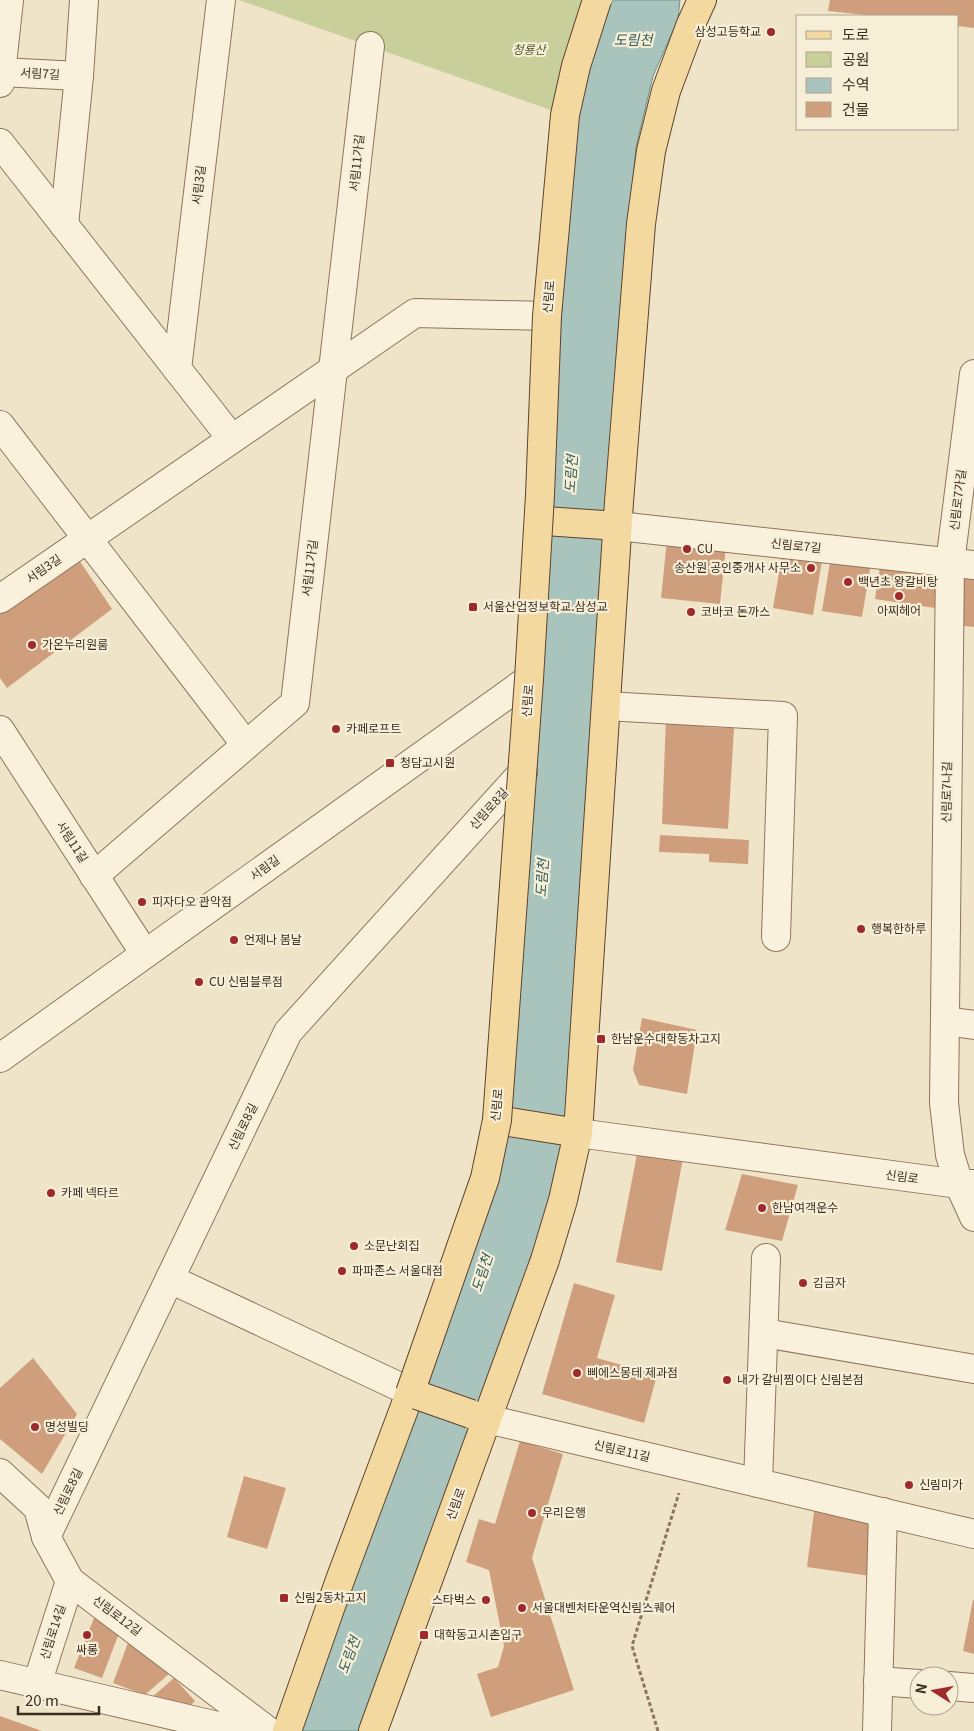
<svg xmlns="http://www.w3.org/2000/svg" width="974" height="1731" font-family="Georgia,'Noto Sans KR',serif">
	<rect width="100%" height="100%" fill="#f0e4c8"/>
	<polygon fill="#c9cf9b" points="239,0 597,0 565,115"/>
	<path fill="#a9c4bc" stroke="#6f938a" d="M 613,0 L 680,0 L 678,19 L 653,76 L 636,147 L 629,220 L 566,1136 L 534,1261 L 364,1731 L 300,1731 L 473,1245 L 548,524 L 574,123 C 584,81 595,39 613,0 Z"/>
	<g fill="#cf9f7d">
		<polygon points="830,0 974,0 974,28 958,26 958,16 875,16 828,11"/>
		<polygon points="667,540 726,546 720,604 661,598"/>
		<polygon points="783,549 823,555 813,615 773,608"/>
		<polygon points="831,556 871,563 862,617 822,611"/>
		<polygon points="77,557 112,609 7,688 0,678 0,612"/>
		<polygon points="881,560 932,573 935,581 935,608 875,599"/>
		<polygon points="955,573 974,575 974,627 955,625"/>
		<polygon points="666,716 705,716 705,727 734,728 728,829 662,824"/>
		<polygon points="660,835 749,840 748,864 709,862 709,854 659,852"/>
		<polygon points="642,1018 697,1030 687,1094 639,1085 633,1070"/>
		<polygon points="638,1149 683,1158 662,1271 616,1262"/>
		<polygon points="742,1174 798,1185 782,1241 725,1230"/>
		<polygon points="574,1283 615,1295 597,1358 657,1375 644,1423 542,1394"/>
		<polygon points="33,1358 77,1414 42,1474 0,1439 0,1388"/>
		<polygon points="520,1441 563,1454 532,1558 574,1690 491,1717 477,1674 498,1667 504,1646 489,1570 466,1562 479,1519 495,1524"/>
		<polygon points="244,1476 286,1488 267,1549 227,1537"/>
		<polygon points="815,1504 873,1517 870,1576 807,1567"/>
		<polygon points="973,1600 974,1600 974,1654 963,1651"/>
		<polygon points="94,1618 121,1628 102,1678 74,1668"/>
		<polygon points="129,1640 170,1673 145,1695 113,1683"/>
		<polygon points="174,1678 195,1701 185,1711 151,1698"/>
		<polygon points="0,1716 42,1731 0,1731"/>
	</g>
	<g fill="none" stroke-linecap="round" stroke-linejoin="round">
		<g stroke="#8d765c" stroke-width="30">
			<g id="minor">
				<polyline points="1,72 79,76"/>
				<polyline points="0,83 9,0"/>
				<polyline points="0,143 232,439"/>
				<polyline points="64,225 79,76 84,0"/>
				<polyline points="177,369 221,0"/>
				<polyline points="974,374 950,563 944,1103 950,1155 959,1184 974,1217"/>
				<polyline points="0,425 246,745"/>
				<polyline points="618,526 974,565"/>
				<polyline points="0,599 415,313 547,316"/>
				<polyline points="606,706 783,716 776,937"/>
				<polyline points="0,730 145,954"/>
				<polyline points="94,876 295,703 370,46"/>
				<polyline points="945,1021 974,1025"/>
				<polyline points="0,1058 529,679"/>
				<polyline points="578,1133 959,1184 974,1184"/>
				<polyline points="170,1279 417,1395"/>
				<polyline points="764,1333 974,1369"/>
				<polyline points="487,1419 974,1534"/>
				<polyline points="0,1473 38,1508 46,1537 70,1581 268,1731"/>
				<polyline points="758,1483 766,1258"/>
				<polyline points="46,1537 288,1032 523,772"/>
				<polyline points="0,1675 239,1731"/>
				<polyline points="878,1681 919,1684"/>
				<polyline points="37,1684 70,1581"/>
				<polyline points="949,1686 974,1688"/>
				<polyline points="877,1731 883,1512"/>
			</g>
		</g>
		<g stroke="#5b4430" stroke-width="30">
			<g id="major">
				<polyline points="545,521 618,526"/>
				<polyline points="497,1120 578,1133"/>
				<polyline points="287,1731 340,1580 410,1393"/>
				<polyline points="373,1731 545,1260 563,1200 578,1133 619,502 641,224 651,151 666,91 691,24 702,0"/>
			</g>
		</g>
		<polyline stroke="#8d765c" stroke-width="3" stroke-dasharray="4 2.5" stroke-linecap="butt" points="658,1731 632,1646 679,1493"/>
		<use href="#minor" stroke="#faf1dc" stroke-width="28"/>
		<use href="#major" stroke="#f3d9a0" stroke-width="28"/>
		<g stroke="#5b4430" stroke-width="30" stroke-linecap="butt">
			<g id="major-bridge">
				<polyline points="410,1393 485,1178 497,1120 529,679 540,495 547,316 565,115 576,66 597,0"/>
				<polyline points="417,1395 471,1414"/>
			</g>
		</g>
		<use href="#major-bridge" stroke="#f3d9a0" stroke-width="28"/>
	</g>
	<g fill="#9e2a2b" stroke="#f7eed8" stroke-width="2">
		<circle cx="771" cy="32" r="5"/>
		<circle cx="687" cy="549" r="5"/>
		<circle cx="811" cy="568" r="5"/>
		<circle cx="848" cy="582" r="5"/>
		<circle cx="899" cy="596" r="5"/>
		<rect x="468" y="602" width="10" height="10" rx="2.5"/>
		<circle cx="691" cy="612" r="5"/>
		<circle cx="32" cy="645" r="5"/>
		<circle cx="336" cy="729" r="5"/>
		<rect x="385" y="758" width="10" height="10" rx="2.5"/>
		<circle cx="142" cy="902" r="5"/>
		<circle cx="861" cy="929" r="5"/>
		<circle cx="234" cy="940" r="5"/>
		<circle cx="199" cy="982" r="5"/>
		<rect x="596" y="1034" width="10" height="10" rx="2.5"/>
		<circle cx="51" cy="1193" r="5"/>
		<circle cx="762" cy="1208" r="5"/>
		<circle cx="354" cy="1246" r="5"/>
		<circle cx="342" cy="1271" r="5"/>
		<circle cx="803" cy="1283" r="5"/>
		<circle cx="577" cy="1373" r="5"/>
		<circle cx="727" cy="1380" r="5"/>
		<circle cx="35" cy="1427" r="5"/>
		<circle cx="909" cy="1485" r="5"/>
		<circle cx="532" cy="1513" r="5"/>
		<rect x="279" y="1593" width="10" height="10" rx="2.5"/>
		<circle cx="486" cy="1600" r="5"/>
		<circle cx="522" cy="1608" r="5"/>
		<circle cx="87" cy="1635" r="5"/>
		<rect x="419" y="1630" width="10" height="10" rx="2.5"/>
	</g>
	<g text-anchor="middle" stroke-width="4.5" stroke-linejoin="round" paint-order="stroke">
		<g font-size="12" fill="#3d2e20" stroke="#f7eed8" text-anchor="start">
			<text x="761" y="36" text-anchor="end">삼성고등학교</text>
			<text x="697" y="553">CU</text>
			<text x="801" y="572" text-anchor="end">송산원 공인중개사 사무소</text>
			<text x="858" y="586">백년초 왕갈비탕</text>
			<text x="483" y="611">서울산업정보학교.삼성교</text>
			<text x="899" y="615" text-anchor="middle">아찌헤어</text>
			<text x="701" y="616">코바코 돈까스</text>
			<text x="42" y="649">가온누리원룸</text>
			<text x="346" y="733">카페로프트</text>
			<text x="400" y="767">청담고시원</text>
			<text x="152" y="906">피자다오 관악점</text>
			<text x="871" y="933">행복한하루</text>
			<text x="244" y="944">언제나 봄날</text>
			<text x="209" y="986">CU 신림블루점</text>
			<text x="611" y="1043">한남운수대학동차고지</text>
			<text x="61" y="1197">카페 넥타르</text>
			<text x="772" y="1212">한남여객운수</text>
			<text x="364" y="1250">소문난회집</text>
			<text x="352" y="1275">파파존스 서울대점</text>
			<text x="813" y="1287">김금자</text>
			<text x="587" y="1377">삐에스몽테 제과점</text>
			<text x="737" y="1384">내가 갈비찜이다 신림본점</text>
			<text x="45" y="1431">명성빌딩</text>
			<text x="919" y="1489">신림미가</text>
			<text x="542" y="1517">우리은행</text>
			<text x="294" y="1602">신림2동차고지</text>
			<text x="476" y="1604" text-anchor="end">스타벅스</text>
			<text x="532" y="1612">서울대벤처타운역신림스퀘어</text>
			<text x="434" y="1639">대학동고시촌입구</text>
			<text x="87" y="1654" text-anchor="middle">싸롱</text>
		</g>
		<g font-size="12" font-style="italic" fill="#4d5a26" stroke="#f7eed8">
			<text x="529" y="54">청룡산</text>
		</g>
		<g font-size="12" fill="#3d2e20" stroke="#f7eed8">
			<text transform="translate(40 74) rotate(3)" y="4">서림7길</text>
			<text transform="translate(357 163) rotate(-84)" y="4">서림11가길</text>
			<text transform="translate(199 185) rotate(-83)" y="4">서림3길</text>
			<text transform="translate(549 297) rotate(-85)" y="4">신림로</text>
			<text transform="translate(958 500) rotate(-83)" y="4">신림로7가길</text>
			<text transform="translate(796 546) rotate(6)" y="4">신림로7길</text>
			<text transform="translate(310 568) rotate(-83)" y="4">서림11가길</text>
			<text transform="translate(44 569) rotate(-35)" y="4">서림3길</text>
			<text transform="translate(528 701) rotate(-86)" y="4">신림로</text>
			<text transform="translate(947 792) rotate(-89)" y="4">신림로7나길</text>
			<text transform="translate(489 809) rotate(-48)" y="4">신림로8길</text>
			<text transform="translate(72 842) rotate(57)" y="4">서림11길</text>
			<text transform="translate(265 868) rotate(-36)" y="4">서림길</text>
			<text transform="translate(497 1105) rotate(-84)" y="4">신림로</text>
			<text transform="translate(243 1127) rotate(-64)" y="4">신림로8길</text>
			<text transform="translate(902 1177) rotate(8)" y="4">신림로</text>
			<text transform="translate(622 1451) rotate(13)" y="4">신림로11길</text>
			<text transform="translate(68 1492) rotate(-64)" y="4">신림로8길</text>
			<text transform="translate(456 1504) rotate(-70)" y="4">신림로</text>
			<text transform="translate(117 1616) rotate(37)" y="4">신림로12길</text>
			<text transform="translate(53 1632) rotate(-72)" y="4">신림로14길</text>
		</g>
		<g font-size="14" font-style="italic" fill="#2f5d5a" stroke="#f7eed8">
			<text x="633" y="45">도림천</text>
			<text transform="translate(571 474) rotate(-86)" y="5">도림천</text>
			<text transform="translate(542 878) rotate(-86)" y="5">도림천</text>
			<text transform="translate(482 1273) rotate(-72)" y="5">도림천</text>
			<text transform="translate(349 1655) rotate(-70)" y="5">도림천</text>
		</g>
	</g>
	<rect x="796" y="15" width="162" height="115" fill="#f7eed8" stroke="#ada18e"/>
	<rect x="806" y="31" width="25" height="8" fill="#f3d9a0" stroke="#ada18e"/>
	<text x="842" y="40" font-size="15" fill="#3d2e20">도로</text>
	<rect x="806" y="52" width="25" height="15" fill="#c9cf9b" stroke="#ada18e"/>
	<text x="842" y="65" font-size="15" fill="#3d2e20">공원</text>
	<rect x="806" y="78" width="25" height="15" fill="#a9c4bc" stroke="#ada18e"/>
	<text x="842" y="90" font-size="15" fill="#3d2e20">수역</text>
	<rect x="806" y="102" width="25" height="15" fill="#cf9f7d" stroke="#ada18e"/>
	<text x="842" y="115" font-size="15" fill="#3d2e20">건물</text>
	<g transform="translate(934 1691) rotate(281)"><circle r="24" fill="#f7eed8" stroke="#ada18e"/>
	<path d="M0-4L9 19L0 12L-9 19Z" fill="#9e2a2b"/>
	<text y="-8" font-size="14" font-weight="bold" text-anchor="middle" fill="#3d2e20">N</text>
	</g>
	<path d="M18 1706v8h81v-8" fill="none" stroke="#3d2e20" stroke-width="2.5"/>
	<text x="25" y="1706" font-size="15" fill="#3d2e20" stroke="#f7eed8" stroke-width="4" paint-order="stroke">20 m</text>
</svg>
